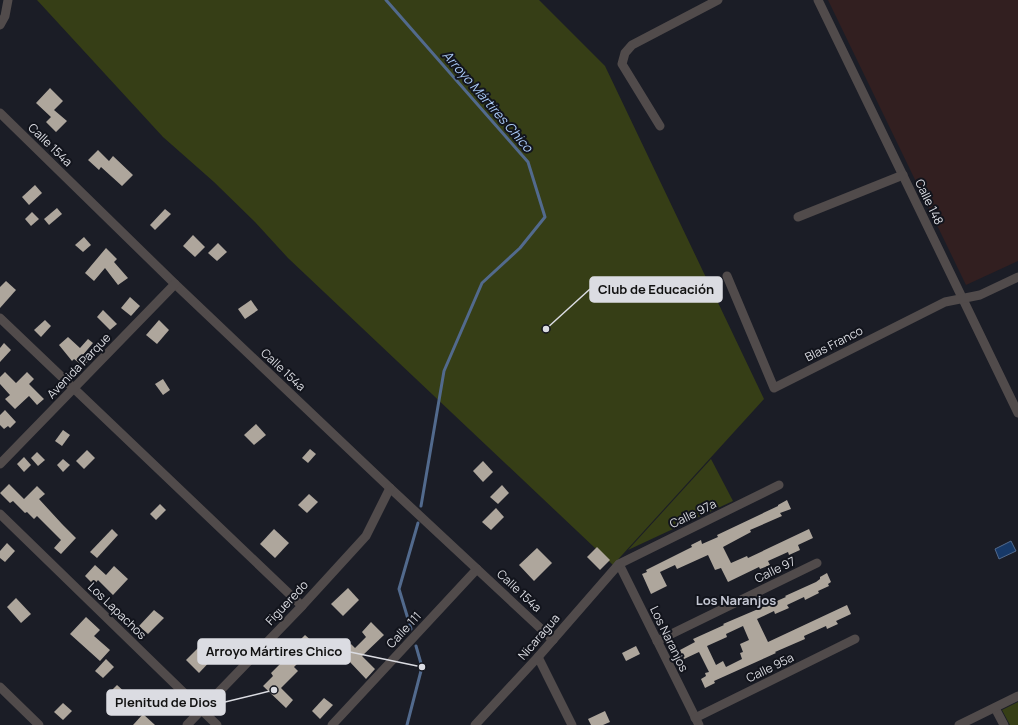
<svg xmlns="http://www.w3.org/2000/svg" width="1018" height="725" font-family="Manrope,sans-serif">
	<rect width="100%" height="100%" fill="#1b1d26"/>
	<polygon fill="#321f20" points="828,0 1018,0 1018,261 966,285"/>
	<g fill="#363e16">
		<polygon points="37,0 539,0 605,66 764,399 613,565 288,258 255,222 214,182 163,137"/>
		<polygon points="711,459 733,501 628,550"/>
		<polygon points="1018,702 1018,725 1010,725 1002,710"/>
	</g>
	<polygon fill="#173968" stroke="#526a8d" points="1011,541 1016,551 999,559 995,549"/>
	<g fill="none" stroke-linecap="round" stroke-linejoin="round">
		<g stroke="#526a8d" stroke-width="3">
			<polyline points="386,0 528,162 545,217 520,248 482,283 444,371 421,506"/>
			<polyline points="411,629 399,589 418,523"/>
			<polyline points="407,725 422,667 416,646"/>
		</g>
	</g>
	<g fill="#aea69c" fill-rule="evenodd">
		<polygon points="50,88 63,101 54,110 67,121 56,132 46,122 51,117 36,103"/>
		<polygon points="98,150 109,161 113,156 133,175 122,186 101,167 99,170 88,160"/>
		<polygon points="35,185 42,193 29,205 22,197"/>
		<polygon points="57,208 62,214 49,225 44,219"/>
		<polygon points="165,209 171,214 155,230 150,225"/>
		<polygon points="32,212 39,219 31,226 25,219"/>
		<polygon points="193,235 205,247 195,257 183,246"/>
		<polygon points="84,237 91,245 83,252 75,245"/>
		<polygon points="218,243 227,252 217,261 208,253"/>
		<polygon points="106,248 117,259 114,262 128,278 118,285 105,268 94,281 85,273"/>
		<polygon points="6,281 16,290 0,308 0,287"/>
		<polygon points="130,297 140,306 131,316 121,308"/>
		<polygon points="251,300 258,310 245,319 238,309"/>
		<polygon points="103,310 117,324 110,330 97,317"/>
		<polygon points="45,320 51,326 41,337 34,330"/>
		<polygon points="159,320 169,330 157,344 146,335"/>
		<polygon points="68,337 80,348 88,339 93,343 82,356 88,361 83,366 74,359 72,361 59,345"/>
		<polygon points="4,343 11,350 0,362 0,348"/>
		<polygon points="5,372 16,383 27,372 34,379 29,384 44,399 37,405 29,396 15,409 5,399 10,395 0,384 0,377"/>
		<polygon points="163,379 170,390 163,395 155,384"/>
		<polygon points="5,410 16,422 10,428 8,426 4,429 0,425 0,415"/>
		<polygon points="256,424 266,435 254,445 244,435"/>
		<polygon points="63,430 70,435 62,446 55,441"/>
		<polygon points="310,449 316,454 308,463 302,458"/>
		<polygon points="87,450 95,458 84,469 76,461"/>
		<polygon points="37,452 45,460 38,466 31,458"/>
		<polygon points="24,457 31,465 24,472 17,464"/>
		<polygon points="63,459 70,465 63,472 57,465"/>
		<polygon points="483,461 493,472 483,482 473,471"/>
		<polygon points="9,484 24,499 37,486 45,494 39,499 62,524 76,538 61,554 54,548 61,540 37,516 34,519 27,512 25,513 13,501 10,503 0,493"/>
		<polygon points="502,485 509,493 498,504 490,497"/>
		<polygon points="309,494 318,502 307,513 298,505"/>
		<polygon points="787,500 791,509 780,513 782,516 750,530 751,532 723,547 731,563 747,556 748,558 809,529 813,538 798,545 800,550 789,555 788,552 768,561 770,565 760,569 759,567 728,582 721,568 715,570 708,555 677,569 675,565 660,572 667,586 651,594 642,574 647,572 646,570 692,547 691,545 701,540 702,544 718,537 717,535 778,506 778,505"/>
		<polygon points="160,504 166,510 156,520 150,514"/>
		<polygon points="496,508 504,517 491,530 482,522"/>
		<polygon points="112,529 118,535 97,558 90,552"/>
		<polygon points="274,529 289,543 275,558 260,544"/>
		<polygon points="7,543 15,551 5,562 0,558 0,551"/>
		<polygon points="597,547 610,560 600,570 587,557"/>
		<polygon points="537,548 552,563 534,581 519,565"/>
		<polygon points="95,565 106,575 114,566 128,579 113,595 98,580 94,585 85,576"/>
		<path d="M 827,573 L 831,582 L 828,584 L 829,586 L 818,591 L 819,593 L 805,600 L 804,597 L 787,605 L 789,608 L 775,614 L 774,611 L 757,619 L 768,642 L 847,605 L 851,614 L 836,621 L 838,624 L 827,629 L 826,626 L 804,636 L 805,639 L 775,652 L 776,653 L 765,658 L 714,681 L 715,683 L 705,688 L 701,679 L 706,676 L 705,673 L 709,672 L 699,652 L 684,659 L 680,650 L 695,642 L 693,639 L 724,625 L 723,624 L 786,597 L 785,596 L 816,582 L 820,579 L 820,577 ZM 743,626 L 749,640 L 740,644 L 743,652 L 740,653 L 742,659 L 726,667 L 723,661 L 716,665 L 707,646 L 727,637 L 726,634 Z"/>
		<polygon points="348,588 359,600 343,616 331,604"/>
		<polygon points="16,598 31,614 21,623 7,607"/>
		<polygon points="154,610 164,618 148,634 139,626"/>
		<polygon points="86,617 100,630 94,636 110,650 100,661 70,634"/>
		<polygon points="371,622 384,635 362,656 375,669 366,679 349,661 346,663 339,656 351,644 355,648 366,637 362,632"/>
		<polygon points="305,635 314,643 299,657 302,659 294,667 298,671 281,688 293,700 286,708 263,686 273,676 271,673 282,662 280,660"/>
		<polygon points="203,643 216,655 199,673 186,660"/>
		<polygon points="636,646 640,654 626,661 622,653"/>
		<polygon points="106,659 114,667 103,678 95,671"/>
		<polygon points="117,685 127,694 120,701 110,692"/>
		<polygon points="324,698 333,705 320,719 312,711"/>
		<polygon points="138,699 147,707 139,716 130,707"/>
		<polygon points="63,703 72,711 63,720 54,712"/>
		<polygon points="605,711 610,722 603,725 591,725 588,719"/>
		<polygon points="143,714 155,725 133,725"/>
	</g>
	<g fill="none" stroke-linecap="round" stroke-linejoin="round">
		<g stroke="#514b4b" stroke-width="9">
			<polyline points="818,0 1018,413"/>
			<polyline points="0,25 5,16 8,0"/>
			<polyline points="0,113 175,284 390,488 553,640"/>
			<polyline points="660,126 622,64 625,53 632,45 718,0"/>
			<polyline points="798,217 903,175"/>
			<polyline points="727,276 774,388 945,302 980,295 1018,277"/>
			<polyline points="0,318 302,606"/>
			<polyline points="0,464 175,284"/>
			<polyline points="0,514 217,725"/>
			<polyline points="619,564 699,725"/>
			<polyline points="657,641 817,563"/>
			<polyline points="538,657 572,725"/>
			<polyline points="0,687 39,725"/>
			<polyline points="995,708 1004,725"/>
			<polyline points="695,718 855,639"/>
			<polyline points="187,725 302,606 366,536 390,488"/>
			<polyline points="332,725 477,569"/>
			<polyline points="475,725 538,657 619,564 779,485"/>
			<polyline points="959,725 1018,696"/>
		</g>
	</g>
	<g text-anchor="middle" stroke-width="4" stroke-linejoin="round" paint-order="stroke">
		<g font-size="12" fill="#dbdce2" stroke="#12141c">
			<text transform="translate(50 145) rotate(44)" y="4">Calle 154a</text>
			<text transform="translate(929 202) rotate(64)" y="4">Calle 148</text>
			<text transform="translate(834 344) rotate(-27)" y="4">Blas Franco</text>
			<text transform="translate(79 366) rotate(-46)" y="4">Avenida Parque</text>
			<text transform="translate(283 370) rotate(43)" y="4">Calle 154a</text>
			<text transform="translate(693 514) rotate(-26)" y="4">Calle 97a</text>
			<text transform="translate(775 570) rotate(-26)" y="4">Calle 97</text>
			<text transform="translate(519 591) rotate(43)" y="4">Calle 154a</text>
			<text transform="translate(287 603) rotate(-47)" y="4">Figueredo</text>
			<text transform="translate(117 611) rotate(44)" y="4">Los Lapachos</text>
			<text transform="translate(404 630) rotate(-47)" y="4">Calle 111</text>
			<text transform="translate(539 637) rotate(-49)" y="4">Nicaragua</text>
			<text transform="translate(669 639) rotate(64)" y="4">Los Naranjos</text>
			<text transform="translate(770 668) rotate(-26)" y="4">Calle 95a</text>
		</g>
		<g font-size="13" font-style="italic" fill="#a9c9f6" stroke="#12141c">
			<text transform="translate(488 101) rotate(49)" y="5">Arroyo Mártires Chico</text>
		</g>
		<g font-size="13" font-weight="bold" fill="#c4c7d3" stroke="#12141c">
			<text x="736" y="605">Los Naranjos</text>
		</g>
	</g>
	<path fill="none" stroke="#dbdce2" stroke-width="1.5" d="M546 329L590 289M422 667L350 652M274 690L225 702"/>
	<g fill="#dbdce2" stroke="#12141c" stroke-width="1.5">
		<circle cx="546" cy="329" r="4"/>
		<circle cx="422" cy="667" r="4"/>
		<circle cx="274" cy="690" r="4"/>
	</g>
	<g fill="#dbdce2" stroke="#dbdce2" stroke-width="1.5">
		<rect x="590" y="277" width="132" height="25" rx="4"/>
		<rect x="198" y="639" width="152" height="25" rx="4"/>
		<rect x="107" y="690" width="118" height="25" rx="4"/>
	</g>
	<g font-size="13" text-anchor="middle" font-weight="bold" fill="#111">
		<text x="656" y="294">Club de Educación</text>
		<text x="274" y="656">Arroyo Mártires Chico</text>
		<text x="166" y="707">Plenitud de Dios</text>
	</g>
</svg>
